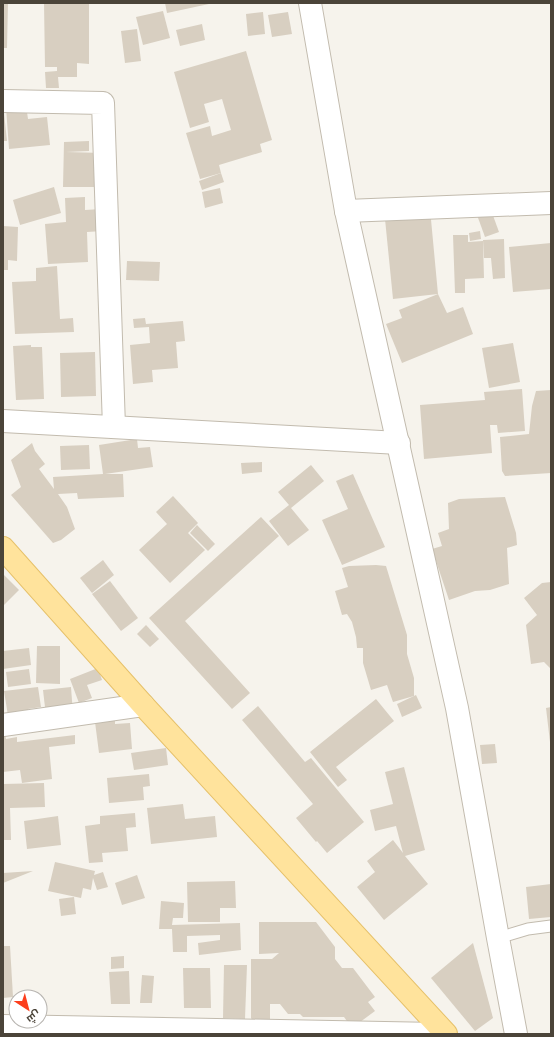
<svg xmlns="http://www.w3.org/2000/svg" width="554" height="1037" font-family="'Sofia Sans Condensed',Cairo,sans-serif">
	<rect width="100%" height="100%" fill="#f6f3ec"/>
	<g fill="#d8cfc1">
		<polygon points="3,3 8,3 7,48 3,48"/>
		<polygon points="44,3 89,3 89,64 77,63 77,77 58,77 59,88 46,88 45,72 57,71 57,67 45,67"/>
		<polygon points="165,3 209,3 209,4 167,13"/>
		<polygon points="163,11 170,38 143,45 136,17"/>
		<polygon points="263,12 265,34 248,36 246,14"/>
		<polygon points="288,12 292,34 272,37 268,15"/>
		<polygon points="202,24 205,40 180,46 176,30"/>
		<polygon points="137,29 141,61 125,63 121,31"/>
		<polygon points="246,51 272,140 260,144 262,152 219,165 221,173 200,179 186,133 210,126 212,136 231,130 222,99 204,104 209,122 190,128 174,72"/>
		<polygon points="26,105 28,119 47,117 50,145 9,149 6,107"/>
		<polygon points="3,113 4,113 7,141 3,141"/>
		<polygon points="89,141 89,151 66,152 103,153 102,187 63,187 64,142"/>
		<polygon points="221,173 224,182 202,190 199,181"/>
		<polygon points="54,187 61,213 20,225 13,200"/>
		<polygon points="220,188 223,203 205,208 202,192"/>
		<polygon points="85,197 85,210 101,209 103,231 87,232 88,262 48,264 45,224 66,222 65,198"/>
		<polygon points="430,209 438,294 393,299 385,219"/>
		<polygon points="491,210 499,232 485,237 477,215"/>
		<polygon points="3,226 18,227 17,261 8,260 8,270 3,270"/>
		<polygon points="480,231 481,239 470,241 469,233"/>
		<polygon points="453,235 468,235 468,242 483,241 484,278 465,279 465,293 455,293"/>
		<polygon points="504,239 505,278 493,279 491,258 484,258 483,240"/>
		<polygon points="551,243 551,289 513,292 509,247"/>
		<polygon points="127,261 160,262 159,281 126,280"/>
		<polygon points="57,266 60,319 73,318 74,332 15,334 12,282 36,281 36,268"/>
		<polygon points="438,294 447,313 463,307 473,334 402,363 386,324 402,318 399,310"/>
		<polygon points="145,318 146,324 183,321 185,341 176,342 178,368 152,370 153,382 133,384 130,345 150,343 149,327 134,328 133,319"/>
		<polygon points="513,343 520,382 489,388 482,348"/>
		<polygon points="31,345 31,347 42,347 44,399 16,400 13,346"/>
		<polygon points="95,352 96,396 61,397 60,353"/>
		<polygon points="522,389 525,431 498,433 497,425 490,425 492,453 424,459 420,405 485,400 484,392"/>
		<polygon points="551,390 551,473 505,476 502,471 500,437 529,434 532,406 536,391"/>
		<polygon points="137,439 138,448 150,447 153,467 105,474 123,474 124,497 78,499 77,493 58,494 67,507 75,529 61,540 53,543 11,495 21,487 11,460 32,443 35,451 45,464 39,469 54,489 53,477 103,474 99,445"/>
		<polygon points="89,445 90,469 61,470 60,446"/>
		<polygon points="262,462 262,472 242,474 241,463"/>
		<polygon points="311,465 324,481 291,508 309,530 288,546 269,521 289,505 278,492"/>
		<polygon points="353,474 385,547 342,565 322,520 348,509 336,481"/>
		<polygon points="173,496 198,523 188,533 205,550 170,583 139,550 167,524 156,512"/>
		<polygon points="505,497 516,533 517,545 507,548 509,584 490,590 475,591 449,600 432,549 442,546 438,533 449,529 448,503 459,499"/>
		<polygon points="261,517 279,536 185,621 250,693 232,709 149,618"/>
		<polygon points="197,525 215,544 208,551 190,533"/>
		<polygon points="103,560 114,575 92,593 80,578"/>
		<polygon points="376,565 386,566 407,635 407,654 414,678 414,696 393,702 387,685 371,690 363,663 363,648 357,648 356,637 352,622 347,614 342,615 335,591 348,587 342,568 349,566"/>
		<polygon points="3,574 19,590 3,606"/>
		<polygon points="110,581 138,618 121,631 92,594"/>
		<polygon points="551,582 551,668 550,668 544,662 531,664 526,625 537,615 524,598 542,583"/>
		<polygon points="146,625 159,639 150,647 137,634"/>
		<polygon points="37,646 60,646 60,684 36,683"/>
		<polygon points="29,648 31,665 3,669 3,651"/>
		<polygon points="98,668 102,680 87,685 92,698 79,703 70,679"/>
		<polygon points="29,669 31,684 8,687 6,672"/>
		<polygon points="38,687 41,707 28,709 29,720 9,722 4,691"/>
		<polygon points="71,687 73,714 46,716 43,690"/>
		<polygon points="416,695 422,708 402,717 397,704"/>
		<polygon points="376,699 394,721 336,767 347,780 338,787 310,752"/>
		<polygon points="258,706 305,762 311,758 364,822 327,853 317,841 316,842 296,818 313,804 242,720"/>
		<polygon points="551,707 551,742 550,742 546,708"/>
		<polygon points="115,719 115,724 130,723 132,749 99,753 95,722"/>
		<polygon points="3,725 6,739 17,737 17,742 75,735 75,744 49,747 52,779 22,783 20,770 3,772"/>
		<polygon points="495,744 497,763 482,764 480,745"/>
		<polygon points="166,748 168,765 134,770 131,753"/>
		<polygon points="404,767 425,850 405,856 428,884 384,920 357,887 375,872 367,861 393,840 403,853 396,826 375,831 370,810 393,804 385,772"/>
		<polygon points="149,774 150,786 143,787 144,800 109,803 107,778"/>
		<polygon points="44,783 45,807 10,808 11,840 3,840 3,784"/>
		<polygon points="183,804 185,819 215,816 217,837 151,844 147,808"/>
		<polygon points="135,813 136,827 126,828 128,851 102,853 103,862 89,863 85,826 100,824 100,816"/>
		<polygon points="58,816 61,845 27,849 24,821"/>
		<polygon points="55,862 95,871 94,875 103,872 108,887 97,890 93,878 91,890 83,888 81,898 48,891"/>
		<polygon points="33,871 3,883 3,873"/>
		<polygon points="137,875 145,898 122,905 115,883"/>
		<polygon points="235,881 236,908 220,908 220,922 188,922 187,882"/>
		<polygon points="551,884 551,917 529,919 526,887"/>
		<polygon points="74,897 76,914 61,916 59,899"/>
		<polygon points="161,901 184,903 183,918 173,918 172,925 240,923 241,950 199,955 198,943 220,940 220,935 187,936 187,952 173,952 172,929 159,929"/>
		<polygon points="259,922 316,922 335,947 335,959 342,968 353,968 375,997 368,1002 375,1011 352,1028 344,1017 303,1017 300,1014 288,1014 280,1004 270,1004 270,1023 254,1023 251,1018 251,959 272,959 279,953 259,954"/>
		<polygon points="473,943 493,1018 475,1031 431,978"/>
		<polygon points="3,946 10,946 13,997 3,998"/>
		<polygon points="124,956 124,968 111,969 111,957"/>
		<polygon points="224,965 247,965 245,1019 223,1018"/>
		<polygon points="183,968 210,968 211,1008 184,1008"/>
		<polygon points="129,971 130,1004 111,1004 109,972"/>
		<polygon points="142,975 154,976 152,1003 140,1003"/>
	</g>
	<g fill="none" stroke-linecap="round" stroke-linejoin="round">
		<g stroke="#c2bbae" stroke-width="13">
			<polyline id="service" points="498,938 528,929 551,926"/>
		</g>
		<g stroke="#c2bbae" stroke-width="24">
			<g id="minor">
				<polyline points="310,3 346,211 457,708 498,938 516,1034"/>
				<polyline points="3,101 103,103 114,427"/>
				<polyline points="346,211 551,203"/>
				<polyline points="3,421 399,443"/>
				<polyline points="3,725 143,705"/>
				<polyline points="3,1026 437,1034"/>
			</g>
		</g>
		<g stroke="#e6c16a" stroke-width="24">
			<polyline id="primary" points="3,548 143,705 446,1034"/>
		</g>
		<use href="#service" stroke="#fff" stroke-width="11"/>
		<use href="#minor" stroke="#fff" stroke-width="22"/>
		<use href="#primary" stroke="#ffe39c" stroke-width="22"/>
	</g>
	<rect width="554" height="1037" fill="none" stroke="#4b4439" stroke-width="8"/>
	<g transform="translate(28 1009) rotate(144)"><circle r="19" fill="#ffffff" stroke="#b7b4b0"/>
	<path d="M0-3L7 15L0 10L-7 15Z" fill="#fc3f1d"/>
	<text y="-6" font-size="11" font-weight="bold" text-anchor="middle" fill="#4b4439">ش</text>
	</g>
</svg>
